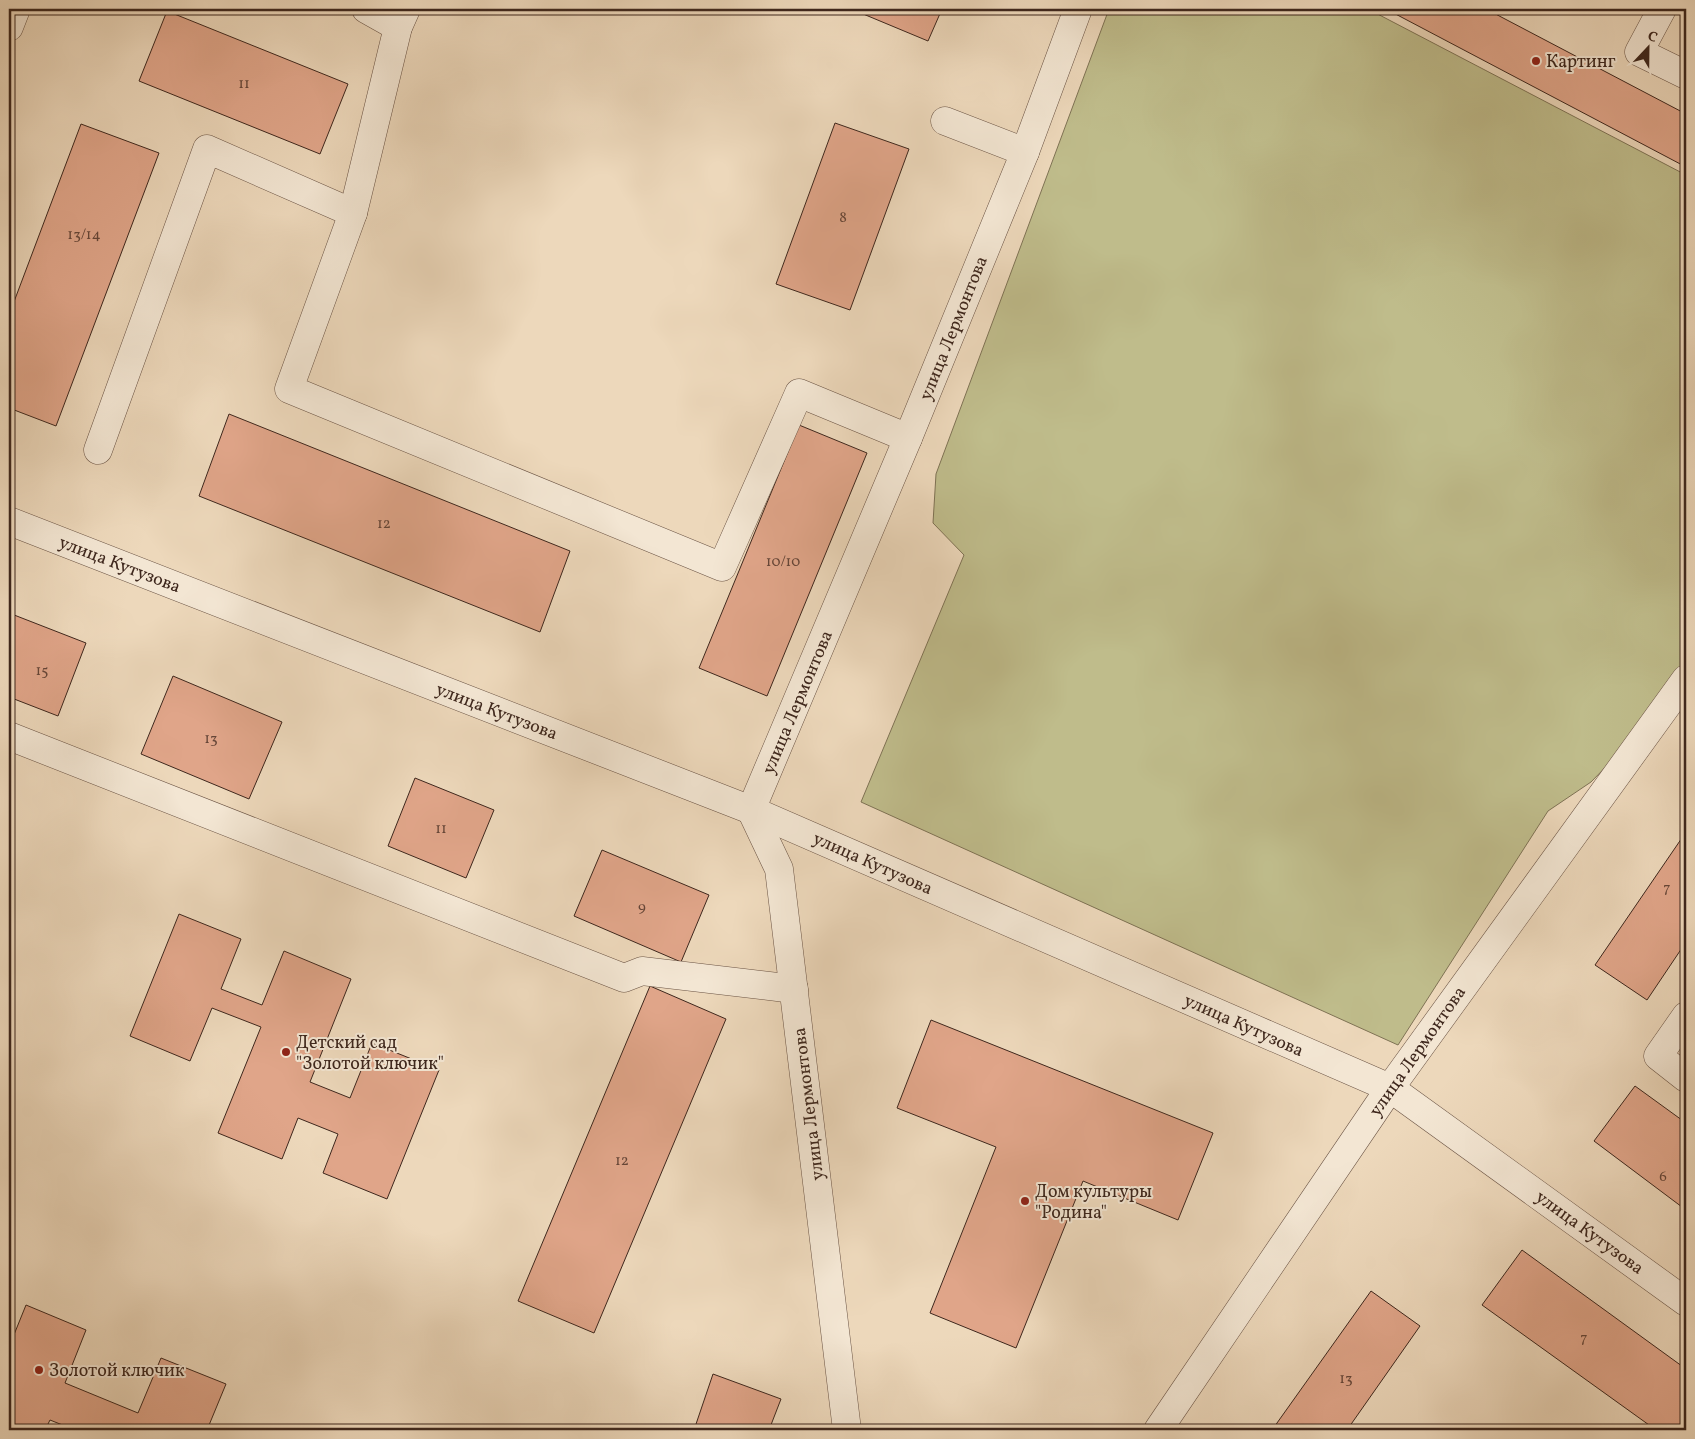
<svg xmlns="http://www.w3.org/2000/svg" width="1695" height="1439" font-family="Vollkorn,serif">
	<rect width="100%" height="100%" fill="#edd8bb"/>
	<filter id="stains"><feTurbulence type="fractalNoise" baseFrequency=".004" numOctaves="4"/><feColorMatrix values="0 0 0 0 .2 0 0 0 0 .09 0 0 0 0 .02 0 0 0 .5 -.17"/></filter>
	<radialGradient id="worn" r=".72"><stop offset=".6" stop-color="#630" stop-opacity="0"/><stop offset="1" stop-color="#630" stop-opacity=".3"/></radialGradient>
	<polygon fill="#bfbc8b" stroke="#7e7254" points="1109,9 1368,9 1686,175 1686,676 1663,708 1591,782 1548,811 1398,1045 861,802 964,555 933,523 936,474"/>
	<g fill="#e0a589" stroke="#3e271d">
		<polygon points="857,9 942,9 928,41 856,11"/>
		<polygon points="1386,9 1486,9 1686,114 1686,167"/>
		<polygon points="167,11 348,84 320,154 139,81"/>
		<polygon points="835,123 909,149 850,310 776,284"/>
		<polygon points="81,124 159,153 56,426 9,408 9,315"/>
		<polygon points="229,414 570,551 540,632 199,496"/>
		<polygon points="799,425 867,453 767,696 699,668"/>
		<polygon points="9,613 86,643 58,716 9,697"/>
		<polygon points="173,676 282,722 249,799 141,754"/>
		<polygon points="415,778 494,810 466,878 388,846"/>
		<polygon points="1686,832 1686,942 1647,1000 1595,965"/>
		<polygon points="602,850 709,895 681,962 574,916"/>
		<polygon points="179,914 241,939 221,989 262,1005 284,951 351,979 310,1082 350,1098 372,1043 439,1070 387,1199 323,1173 338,1134 298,1118 282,1159 218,1133 261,1027 212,1008 190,1061 130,1036"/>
		<polygon points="650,986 726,1019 594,1333 518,1301"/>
		<polygon points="931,1020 1213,1133 1178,1220 1083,1181 1016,1348 930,1313 996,1147 897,1108"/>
		<polygon points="1635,1086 1686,1123 1686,1210 1594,1141"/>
		<polygon points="1522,1250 1686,1369 1686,1430 1656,1430 1482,1305"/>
		<polygon points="1371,1291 1420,1326 1347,1430 1272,1430"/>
		<polygon points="26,1305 86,1330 65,1383 138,1413 161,1358 226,1384 207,1430 75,1430 50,1420 45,1430 9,1430 9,1347"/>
		<polygon points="713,1374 781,1399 769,1430 694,1430"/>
	</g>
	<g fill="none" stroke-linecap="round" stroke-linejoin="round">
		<g stroke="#6a5344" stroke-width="29">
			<g id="minor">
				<polyline points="366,9 398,27"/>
				<polyline points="406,9 398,27 353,213 289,389 722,567 799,393 908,438"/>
				<polyline points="1662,9 1639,52 1686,75"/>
				<polyline points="9,27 16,9"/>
				<polyline points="945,121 1025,152"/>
				<polyline points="98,450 207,149 353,213"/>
				<polyline points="9,521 751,810 1390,1088 1686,1302"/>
				<polyline points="9,736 624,978 642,971 794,989"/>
				<polyline points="1686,1016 1658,1056 1686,1078"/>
				<polyline points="847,1430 779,869 751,810 908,438 1025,152 1078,9"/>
				<polyline points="1158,1430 1390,1088 1686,679"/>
			</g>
		</g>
		<use href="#minor" stroke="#f3e6d3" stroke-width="28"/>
	</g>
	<g fill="#8f2418" stroke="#f3e6d3" stroke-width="2">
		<circle cx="1536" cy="61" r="5"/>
		<circle cx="286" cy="1052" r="5"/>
		<circle cx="1025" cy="1201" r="5"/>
		<circle cx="39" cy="1370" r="5"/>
	</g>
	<g text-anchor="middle" stroke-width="4" stroke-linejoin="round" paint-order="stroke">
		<g font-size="15" fill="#664638">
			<text x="244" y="88">11</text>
			<text x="843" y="222">8</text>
			<text x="84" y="239">13/14</text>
			<text x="384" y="528">12</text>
			<text x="783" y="566">10/10</text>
			<text x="42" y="675">15</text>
			<text x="211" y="743">13</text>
			<text x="441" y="833">11</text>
			<text x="1667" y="892">7</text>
			<text x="642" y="911">9</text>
			<text x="622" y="1165">12</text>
			<text x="1663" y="1181">6</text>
			<text x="1584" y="1342">7</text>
			<text x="1346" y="1383">13</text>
		</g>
		<g font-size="18" fill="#3e271d" stroke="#f3e6d3" text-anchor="start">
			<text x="1546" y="67">Картинг</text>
			<text x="296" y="1048">Детский сад<tspan x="296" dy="21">"Золотой ключик"</tspan></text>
			<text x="1035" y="1197">Дом культуры<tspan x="1035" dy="21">"Родина"</tspan></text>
			<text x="49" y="1376">Золотой ключик</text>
		</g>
		<g font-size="18" fill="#3e271d" stroke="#f3e6d3">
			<text transform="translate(953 328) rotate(-68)" y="6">улица Лермонтова</text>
			<text transform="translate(120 564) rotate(21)" y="6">улица Кутузова</text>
			<text transform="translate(797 702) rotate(-67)" y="6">улица Лермонтова</text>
			<text transform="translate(497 711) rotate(21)" y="6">улица Кутузова</text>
			<text transform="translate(873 863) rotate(24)" y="6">улица Кутузова</text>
			<text transform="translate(1244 1025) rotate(24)" y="6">улица Кутузова</text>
			<text transform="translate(1417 1051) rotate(-55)" y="6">улица Лермонтова</text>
			<text transform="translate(808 1104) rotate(-97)" y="6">улица Лермонтова</text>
			<text transform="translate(1590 1232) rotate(36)" y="6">улица Кутузова</text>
		</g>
	</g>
	<rect width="1695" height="1439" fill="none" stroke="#edd8bb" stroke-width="30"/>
	<rect x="10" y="10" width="1675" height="1419" fill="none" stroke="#3e271d" stroke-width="2.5"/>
	<rect x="15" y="15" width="1665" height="1409" fill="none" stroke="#3e271d"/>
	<g transform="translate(1648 48) rotate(22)" stroke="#f3e6d3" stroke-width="4" paint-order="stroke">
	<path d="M0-4L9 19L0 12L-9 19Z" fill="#3e271d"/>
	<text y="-8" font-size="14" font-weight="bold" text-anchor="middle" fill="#3e271d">С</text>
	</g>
	<rect width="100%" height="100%" filter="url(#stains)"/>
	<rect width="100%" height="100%" fill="url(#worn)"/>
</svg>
